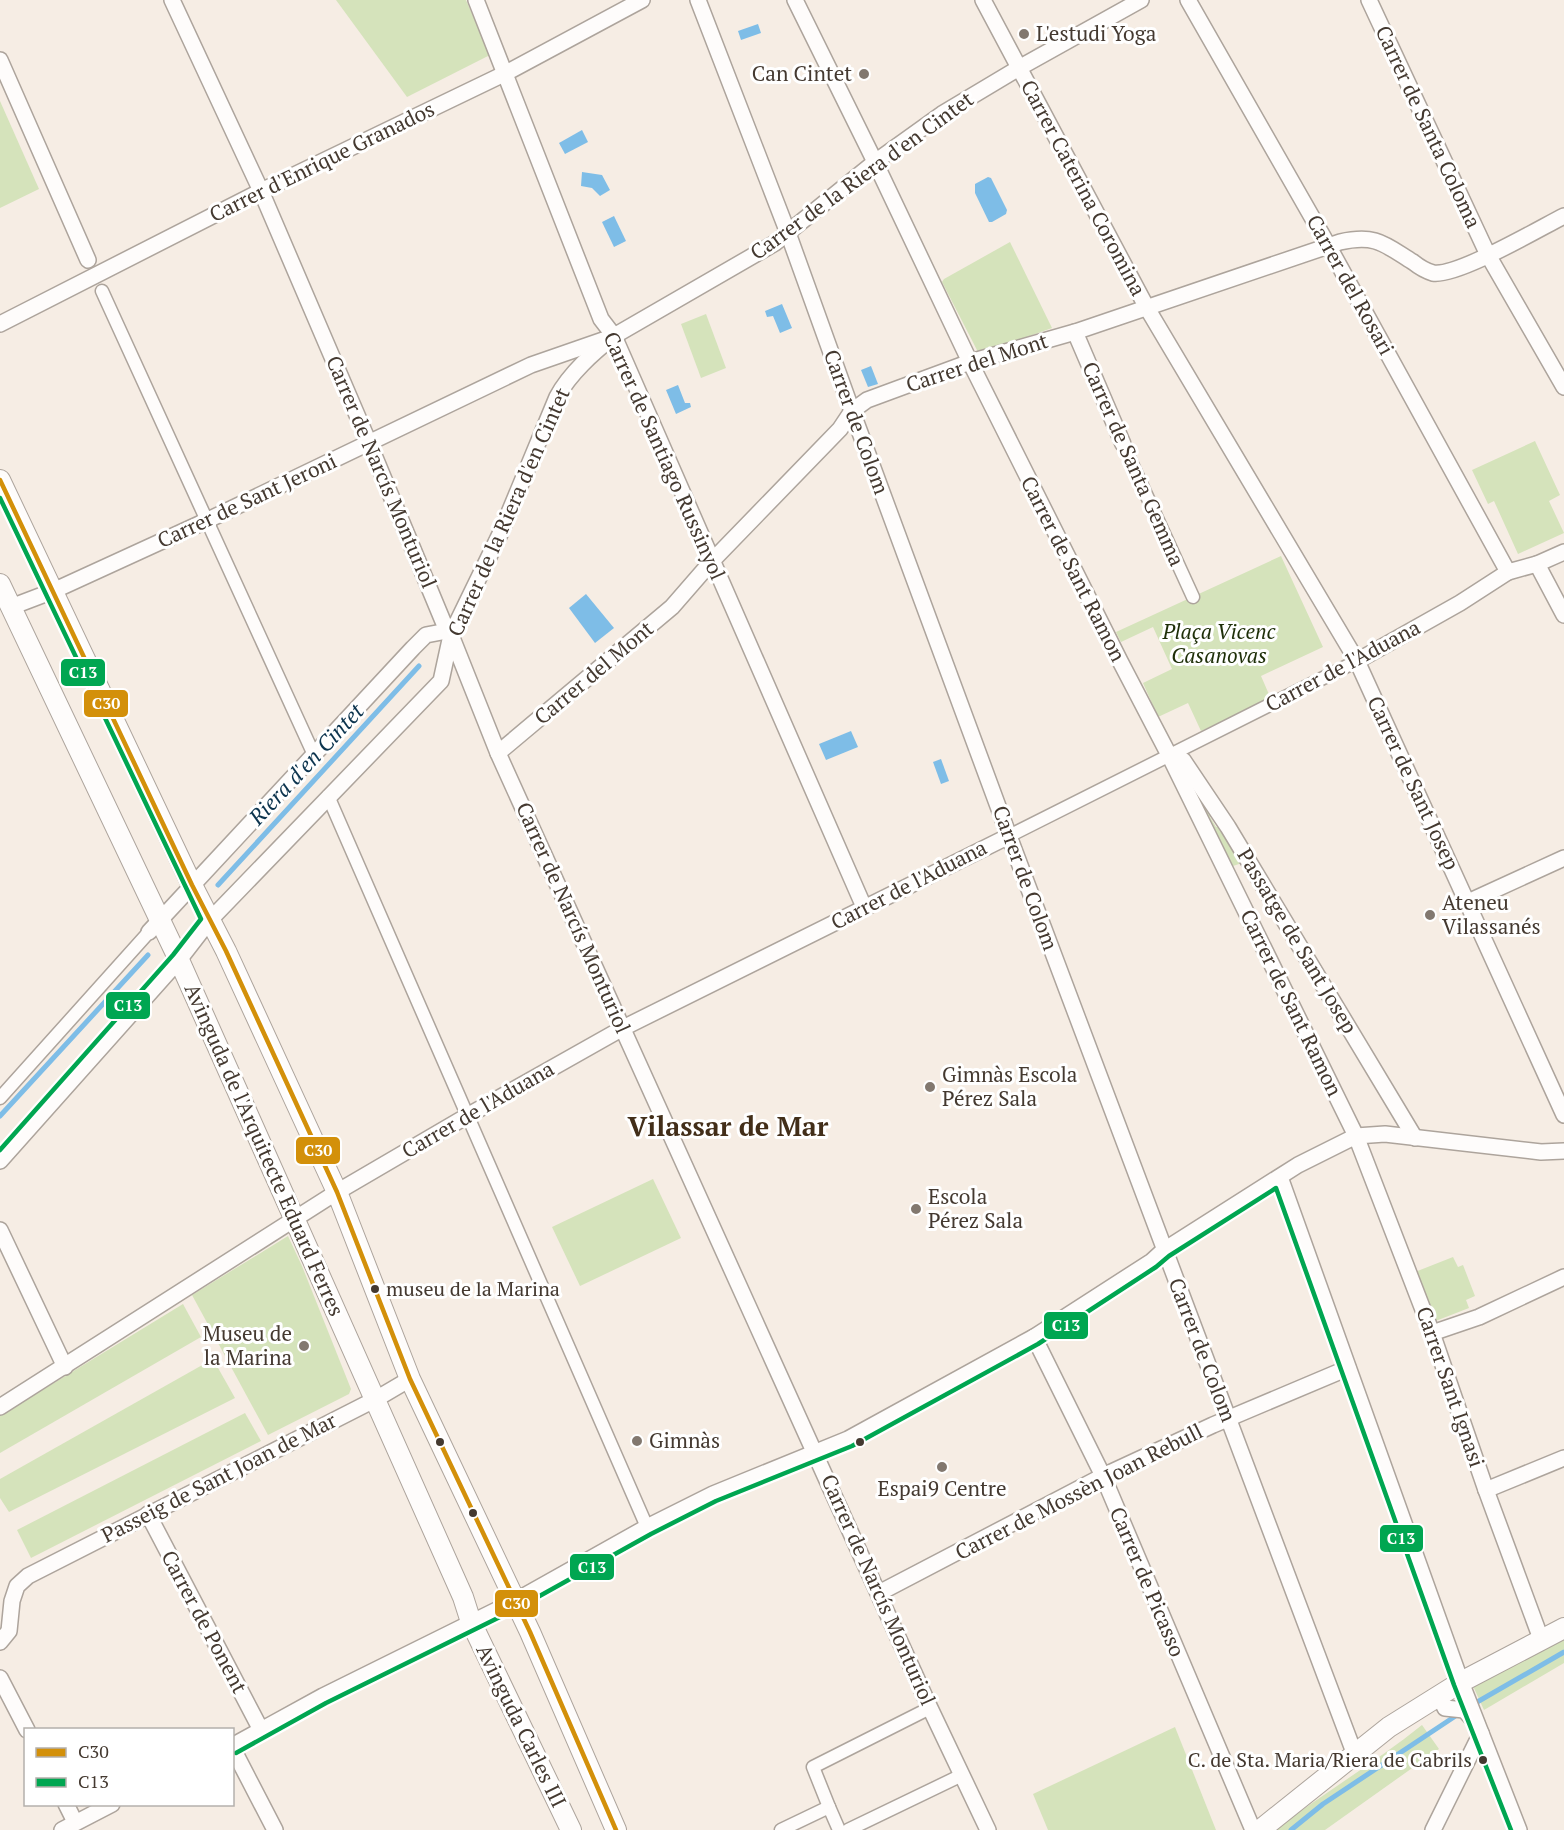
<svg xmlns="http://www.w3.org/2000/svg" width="1564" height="1830" font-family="'PT Serif',serif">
	<rect width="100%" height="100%" fill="#f6ede4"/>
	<g fill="#d5e3bb">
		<polygon points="336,0 466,0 490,55 407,97"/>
		<polygon points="0,101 39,189 0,208"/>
		<polygon points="1010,242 1052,328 979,354 942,282 944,279"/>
		<polygon points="706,314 726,368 701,378 681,324"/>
		<polygon points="1535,441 1560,495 1549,501 1564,533 1518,554 1494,501 1488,504 1472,470"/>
		<polygon points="1281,556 1323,647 1261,676 1271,699 1201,731 1188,703 1158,717 1143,683 1172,669 1153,627 1121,642 1116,632"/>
		<polygon points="1179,759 1215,814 1210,817 1216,827 1223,826 1245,862 1230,867"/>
		<polygon points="653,1179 681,1238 580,1286 552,1227"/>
		<polygon points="288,1236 302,1266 351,1389 349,1394 268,1435 192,1295"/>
		<polygon points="1453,1257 1458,1267 1463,1265 1475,1296 1466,1300 1469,1308 1433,1322 1415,1272"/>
		<polygon points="183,1304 201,1337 0,1453 0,1416"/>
		<polygon points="213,1359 235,1398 9,1512 0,1498 0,1479"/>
		<polygon points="245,1413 261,1441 31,1558 17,1530"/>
		<polygon points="1564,1637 1564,1663 1484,1710 1473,1686"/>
		<path d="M 1422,1725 L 1439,1749 L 1325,1830 L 1275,1830 C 1323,1793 1375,1763 1422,1725 Z"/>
		<polygon points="1175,1727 1216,1830 1048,1830 1033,1794"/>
	</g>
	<g fill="#7ebde7">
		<polygon points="758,24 761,33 741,40 738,31"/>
		<polygon points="582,130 588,142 565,154 559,143"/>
		<polygon points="582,172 602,175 610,190 600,196 592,188 581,186"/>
		<polygon points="988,177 991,178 1007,210 1006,214 992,222 989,222 975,193 975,184"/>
		<polygon points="614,216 626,241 614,247 602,222"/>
		<polygon points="782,304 792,328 780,333 773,316 767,317 765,311"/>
		<polygon points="871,366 878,384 868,387 861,370"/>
		<polygon points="678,385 685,403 690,403 691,407 676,414 666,390"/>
		<polygon points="586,594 614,628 595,643 569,608"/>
		<polygon points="851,731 858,747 826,760 819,744"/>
		<polygon points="941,759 949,781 941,784 933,762"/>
	</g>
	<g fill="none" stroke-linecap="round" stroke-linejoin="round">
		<g stroke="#7ebde7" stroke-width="5">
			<polyline points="218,885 419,666"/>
			<polyline points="0,1116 148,955"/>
			<polyline points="1472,1705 1564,1652"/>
			<polyline points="1291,1830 1323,1804 1460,1713"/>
		</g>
		<g stroke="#ada49c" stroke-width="15">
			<g id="pedestrian">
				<polyline points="102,291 314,755"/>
				<polyline points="1123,444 1193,597"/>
				<polyline points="328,796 647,1527"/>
				<polyline points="1009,836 1357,661"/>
				<polyline points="0,1098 149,932"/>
				<polyline points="829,1807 839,1830"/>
				<polyline points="781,1830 829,1807 813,1767 930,1708"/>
				<polyline points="848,1830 962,1775"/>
			</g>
		</g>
		<g stroke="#ada49c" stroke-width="18">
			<g id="minor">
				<polyline points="172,0 261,191 369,443 447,631 451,635 498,753 930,1708 988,1830"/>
				<polyline points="476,0 601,319 614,336 864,907"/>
				<polyline points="698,0 788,233 852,411 1009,836 1355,1755"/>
				<polyline points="795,0 875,162 970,362 1120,661 1169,755 1356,1136 1432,1333 1486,1490 1541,1639"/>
				<polyline points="983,0 1147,308 1357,661 1564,1115"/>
				<polyline points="1188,0 1329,247 1508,572"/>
				<polyline points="1369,0 1488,255 1564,387"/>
				<polyline points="0,60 88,260"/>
				<polyline points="0,324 261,191 506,73 642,0"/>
				<polyline points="1075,332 1123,444"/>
				<polyline points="1537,564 1564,615"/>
				<polyline points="11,607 53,591 208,520 531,365 603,340"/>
				<polyline points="1357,661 1460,603 1508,572 1537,564 1564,552"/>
				<path d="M 498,753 L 672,607 L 712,561 L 840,429 L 852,411 L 867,400 L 970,362 L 1075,332 L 1340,242 C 1376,234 1384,244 1413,262 C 1418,266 1426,271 1433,273 C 1457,277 1540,228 1564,216"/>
				<polyline points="1169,755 1183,760 1228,827 1415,1138"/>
				<polyline points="1468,902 1564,858"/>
				<polyline points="149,932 413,648 426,635 447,631"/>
				<path d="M 0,1161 L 179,960 L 210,920 L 441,681 L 451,635 L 501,532 L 557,397 C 570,373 593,353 614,336 L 775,243 L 875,162 L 942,114 L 1019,68 L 1141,0"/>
				<polyline points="1280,1177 1461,1682 1519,1830"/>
				<polyline points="0,1230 65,1367"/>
				<polyline points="1432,1333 1479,1317 1564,1277"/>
				<polyline points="1034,1337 1103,1476 1253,1830"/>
				<polyline points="0,1407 337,1192 467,1116 623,1028 1009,836"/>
				<polyline points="1486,1490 1564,1458"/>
				<polyline points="148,1514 261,1730"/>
				<polyline points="879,1593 1103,1476 1213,1425 1348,1368"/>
				<polyline points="0,1642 9,1631 12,1601 17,1586 28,1576 376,1399 410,1379"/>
				<polyline points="0,1678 27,1730"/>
				<polyline points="1439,1696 1445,1708 1464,1710 1477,1724"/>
				<polyline points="232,1746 323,1696 515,1601 647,1527 713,1494 848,1439 1034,1337 1152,1261 1164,1250 1298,1165 1356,1136 1385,1134 1541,1152 1564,1151"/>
				<polyline points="232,1747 275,1830"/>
				<polyline points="66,1804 75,1822"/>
				<polyline points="62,1830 112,1804"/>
				<polyline points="1433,1830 1481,1733"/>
			</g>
		</g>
		<g stroke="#ada49c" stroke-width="22">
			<g id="tertiary">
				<polyline points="0,480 192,885 226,951 337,1192 410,1379 530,1632 616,1830"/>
				<polyline points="0,584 179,960 463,1597 471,1622 571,1830"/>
				<polyline points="1260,1830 1389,1727 1461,1682 1564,1628"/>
			</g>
		</g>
		<use href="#pedestrian" stroke="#fefcfb" stroke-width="12"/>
		<use href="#minor" stroke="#fefcfb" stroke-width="15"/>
		<use href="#tertiary" stroke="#fefcfb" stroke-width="20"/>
		<g stroke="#fff" stroke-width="9">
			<polyline id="bus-1" points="0,480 192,885 226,951 337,1192 410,1379 530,1632 616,1830"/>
		</g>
		<g stroke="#fff" stroke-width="9">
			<g id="bus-2">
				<polyline points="0,498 201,919 173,955 0,1150"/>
				<polyline points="236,1753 326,1703 518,1608 651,1534 716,1501 852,1446 1038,1344 1156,1267 1169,1256 1276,1188 1454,1685 1511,1830"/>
			</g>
		</g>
		<use href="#bus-1" stroke="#d3900a" stroke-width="4.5"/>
		<use href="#bus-2" stroke="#00a651" stroke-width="4.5"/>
	</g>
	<g fill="#82786f" stroke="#fff" stroke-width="2">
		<circle cx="1024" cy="34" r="6"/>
		<circle cx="864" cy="74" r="6"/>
		<circle cx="1430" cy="915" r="6"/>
		<circle cx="930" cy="1087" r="6"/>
		<circle cx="916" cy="1209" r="6"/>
		<circle cx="304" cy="1346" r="6"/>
		<circle cx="637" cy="1441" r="6"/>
		<circle cx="942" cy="1467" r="6"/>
	</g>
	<g fill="#443930" stroke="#fff" stroke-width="2">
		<circle cx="375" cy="1289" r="5"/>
		<circle cx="440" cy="1442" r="5"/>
		<circle cx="860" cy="1442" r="5"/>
		<circle cx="473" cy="1513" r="5"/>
		<circle cx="1483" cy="1760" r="5"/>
	</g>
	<g text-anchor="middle" stroke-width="6" stroke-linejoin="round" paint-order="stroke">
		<g font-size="20" fill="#443930" stroke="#fff" text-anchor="start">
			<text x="386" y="1296">museu de la Marina</text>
			<text x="1472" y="1767" text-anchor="end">C. de Sta. Maria/Riera de Cabrils</text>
		</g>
		<g font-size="21" fill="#443930" stroke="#fff" text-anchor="start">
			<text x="1036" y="41">L'estudi Yoga</text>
			<text x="852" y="81" text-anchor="end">Can Cintet</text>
			<text x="1442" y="910">Ateneu<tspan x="1442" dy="24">Vilassanés</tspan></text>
			<text x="942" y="1082">Gimnàs Escola<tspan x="942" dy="24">Pérez Sala</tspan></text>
			<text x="928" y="1204">Escola<tspan x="928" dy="24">Pérez Sala</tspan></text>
			<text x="292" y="1341" text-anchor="end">Museu de<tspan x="292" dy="24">la Marina</tspan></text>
			<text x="649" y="1448">Gimnàs</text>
			<text x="942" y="1496" text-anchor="middle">Espai9 Centre</text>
		</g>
		<g font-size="21" fill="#443930" stroke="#fff">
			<text transform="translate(1428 127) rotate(65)" y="7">Carrer de Santa Coloma</text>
			<text transform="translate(322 162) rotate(-26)" y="7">Carrer d'Enrique Granados</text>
			<text transform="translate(862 176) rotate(-36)" y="7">Carrer de la Riera d'en Cintet</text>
			<text transform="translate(1083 188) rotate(62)" y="7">Carrer Caterina Coromina</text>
			<text transform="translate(1350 285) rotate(61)" y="7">Carrer del Rosari</text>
			<text transform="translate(977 363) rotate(-18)" y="7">Carrer del Mont</text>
			<text transform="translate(856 422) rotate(70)" y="7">Carrer de Colom</text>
			<text transform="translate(664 456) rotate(66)" y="7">Carrer de Santiago Russinyol</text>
			<text transform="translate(1133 464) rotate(66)" y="7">Carrer de Santa Gemma</text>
			<text transform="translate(381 472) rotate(67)" y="7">Carrer de Narcís Monturiol</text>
			<text transform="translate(247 501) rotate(-25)" y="7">Carrer de Sant Jeroni</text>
			<text transform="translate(509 512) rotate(-66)" y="7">Carrer de la Riera d'en Cintet</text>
			<text transform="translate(1073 569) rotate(63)" y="7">Carrer de Sant Ramon</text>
			<text transform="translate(1343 666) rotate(-28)" y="7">Carrer de l'Aduana</text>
			<text transform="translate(594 673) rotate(-40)" y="7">Carrer del Mont</text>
			<text transform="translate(1413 783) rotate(65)" y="7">Carrer de Sant Josep</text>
			<text transform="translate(1025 878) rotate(70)" y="7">Carrer de Colom</text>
			<text transform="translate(909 885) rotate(-27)" y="7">Carrer de l'Aduana</text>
			<text transform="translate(573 918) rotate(66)" y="7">Carrer de Narcís Monturiol</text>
			<text transform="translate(1297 941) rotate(59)" y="7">Passatge de Sant Josep</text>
			<text transform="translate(1291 1003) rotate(64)" y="7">Carrer de Sant Ramon</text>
			<text transform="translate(478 1110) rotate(-30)" y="7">Carrer de l'Aduana</text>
			<text transform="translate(264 1150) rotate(66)" y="7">Avinguda de l'Arquitecte Eduard Ferres</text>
			<text transform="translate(1202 1350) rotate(69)" y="7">Carrer de Colom</text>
			<text transform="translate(1450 1387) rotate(71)" y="7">Carrer Sant Ignasi</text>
			<text transform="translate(219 1478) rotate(-27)" y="7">Passeig de Sant Joan de Mar</text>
			<text transform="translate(1079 1492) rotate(-27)" y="7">Carrer de Mossèn Joan Rebull</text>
			<text transform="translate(1147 1582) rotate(67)" y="7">Carrer de Picasso</text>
			<text transform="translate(878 1590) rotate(66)" y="7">Carrer de Narcís Monturiol</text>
			<text transform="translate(204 1622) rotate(62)" y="7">Carrer de Ponent</text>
			<text transform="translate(521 1726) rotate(64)" y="7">Avinguda Carles III</text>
		</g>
		<g font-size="21" font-style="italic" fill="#1e2f08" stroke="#fff">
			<text x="1219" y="639">Plaça Vicenc<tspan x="1219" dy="24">Casanovas</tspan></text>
		</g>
		<g font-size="22" font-style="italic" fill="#0c344e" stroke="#fff">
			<text transform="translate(306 764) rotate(-47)" y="8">Riera d'en Cintet</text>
		</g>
		<g font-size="27" font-weight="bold" fill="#422e19" stroke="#fff">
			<text x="728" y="1136">Vilassar de Mar</text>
		</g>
	</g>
	<g stroke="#fff" stroke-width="2">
		<rect x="60" y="658" width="46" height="29" rx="6" fill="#00a651"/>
		<rect x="83" y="689" width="46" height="29" rx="6" fill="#d3900a"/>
		<rect x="105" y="991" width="46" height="29" rx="6" fill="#00a651"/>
		<rect x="295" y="1136" width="46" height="29" rx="6" fill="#d3900a"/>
		<rect x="1043" y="1311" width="46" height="29" rx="6" fill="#00a651"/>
		<rect x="1379" y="1524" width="45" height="29" rx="6" fill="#00a651"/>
		<rect x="569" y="1553" width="46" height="28" rx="6" fill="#00a651"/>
		<rect x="494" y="1589" width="45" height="29" rx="6" fill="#d3900a"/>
	</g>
	<g font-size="16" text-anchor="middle" font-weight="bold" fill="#fff">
		<text x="83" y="678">C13</text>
		<text x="106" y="709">C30</text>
		<text x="128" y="1011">C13</text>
		<text x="318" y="1156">C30</text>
		<text x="1066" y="1331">C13</text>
		<text x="1401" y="1544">C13</text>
		<text x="592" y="1573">C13</text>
		<text x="516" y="1609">C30</text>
	</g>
	<rect x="24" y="1728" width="210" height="78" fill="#ffffff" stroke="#b4b0ac" stroke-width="1.5"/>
	<rect x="36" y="1748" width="30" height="9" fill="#d3900a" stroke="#b4b0ac" stroke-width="1.5"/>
	<text x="78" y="1758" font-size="18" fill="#443930">C30</text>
	<rect x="36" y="1778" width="30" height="9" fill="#00a651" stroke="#b4b0ac" stroke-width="1.5"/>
	<text x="78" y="1788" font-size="18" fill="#443930">C13</text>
</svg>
